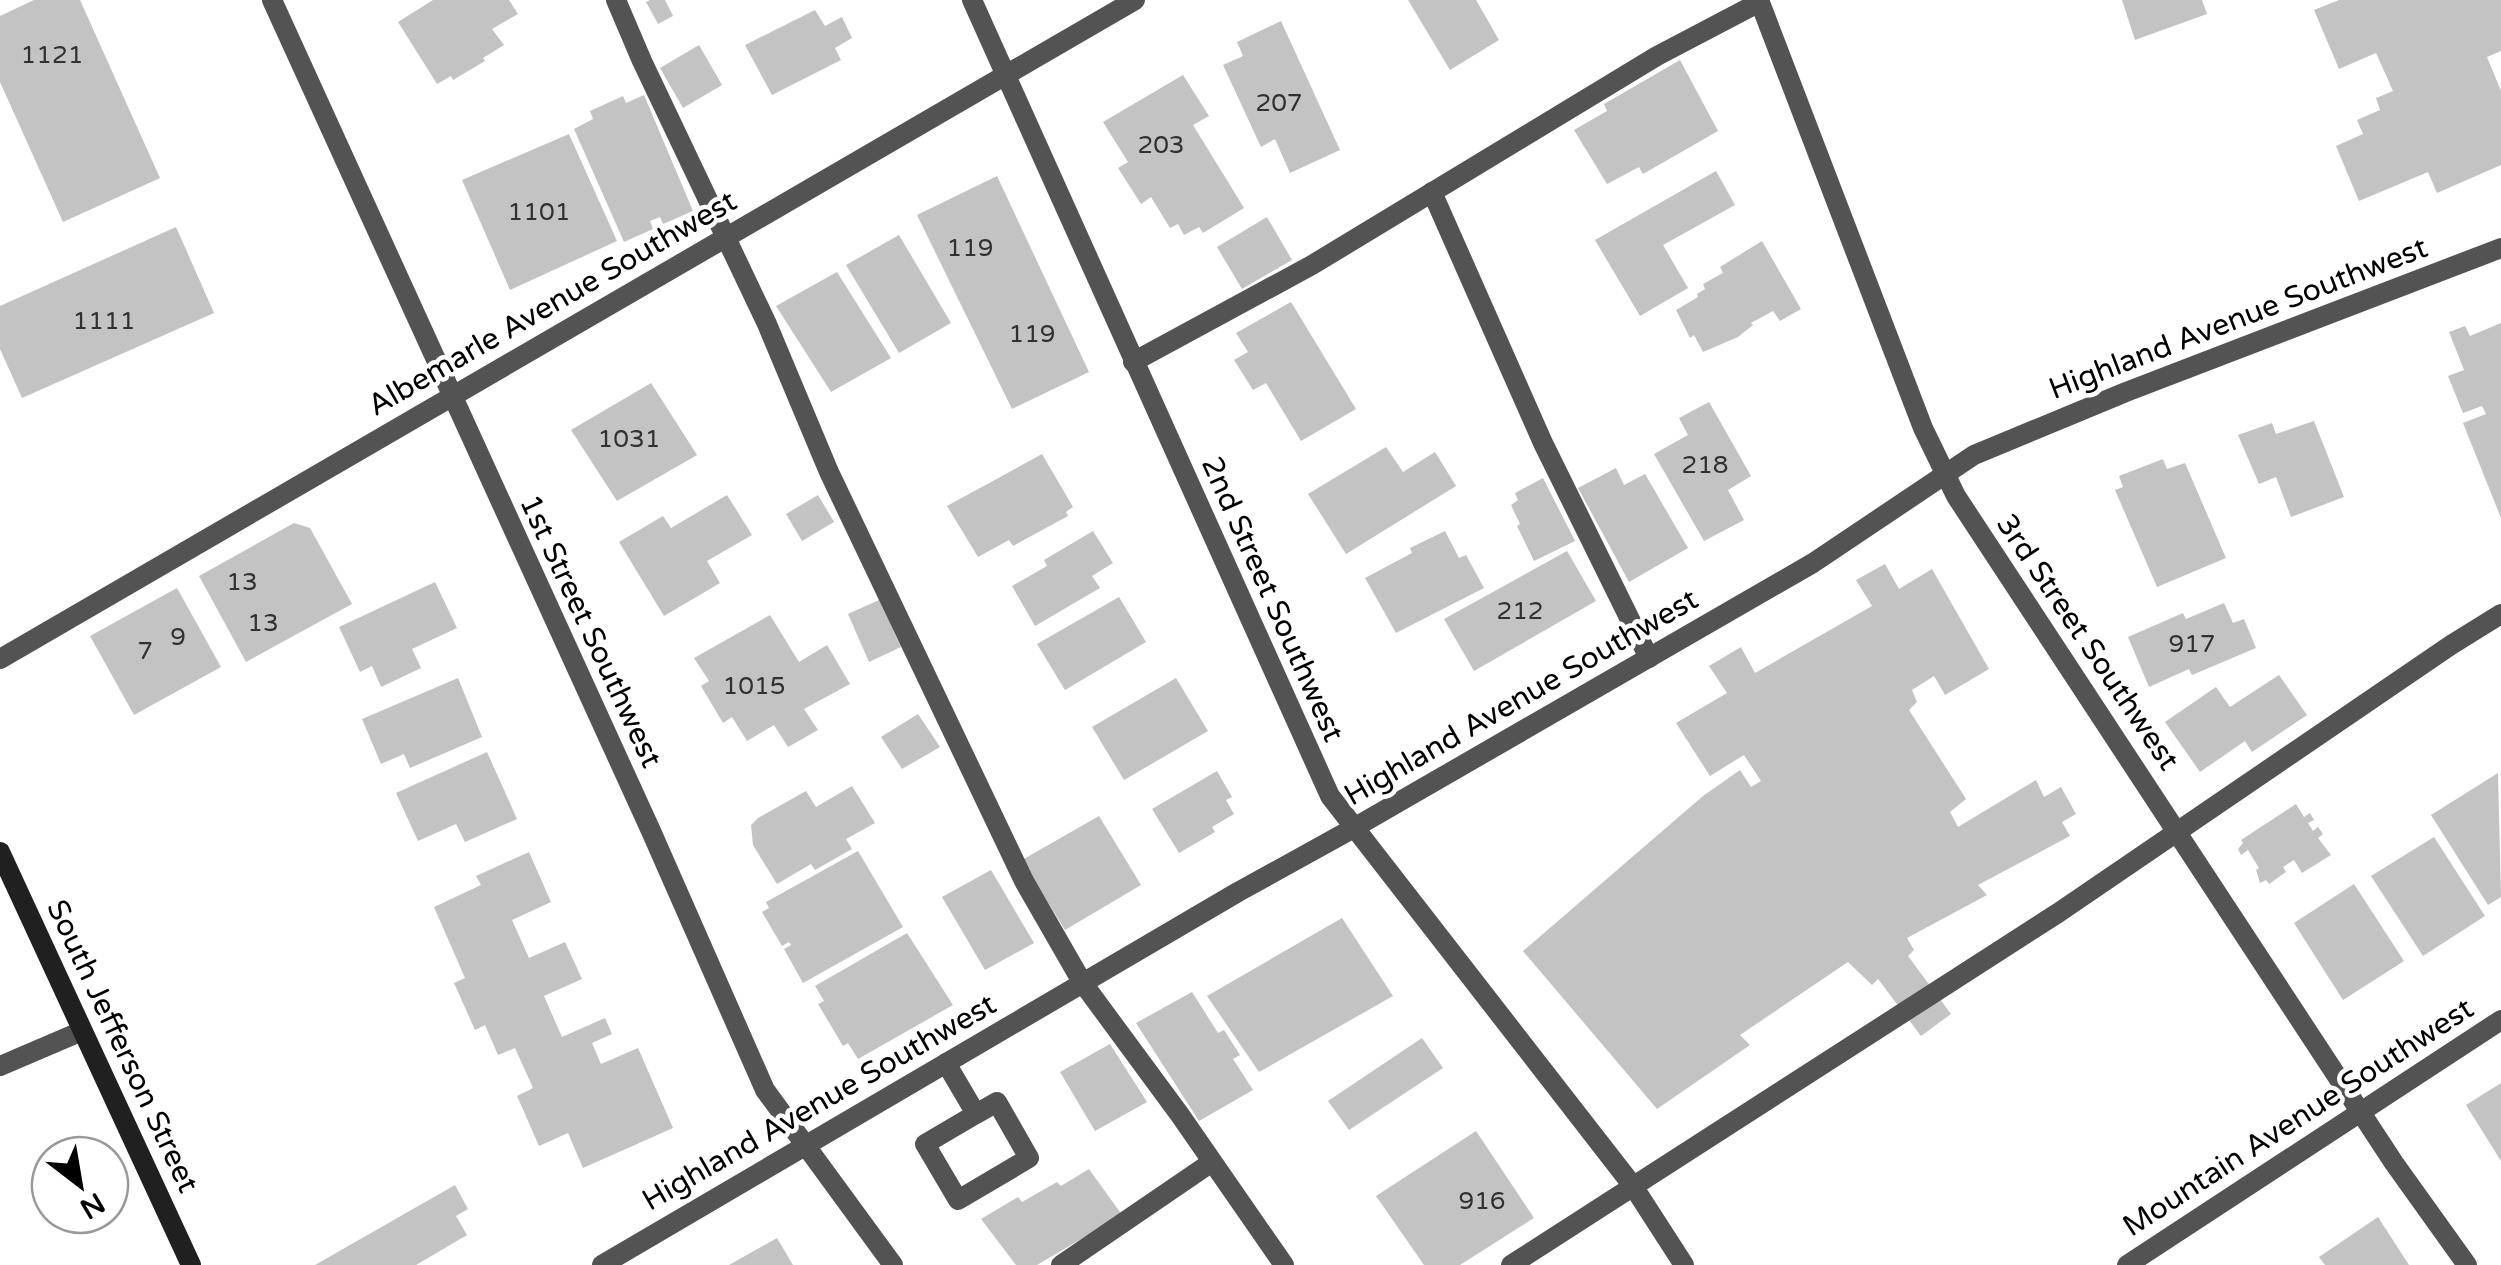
<svg xmlns="http://www.w3.org/2000/svg" width="2501" height="1265" font-family="'Varela Round',sans-serif">
	<rect width="100%" height="100%" fill="#fff"/>
	<g fill="#c3c3c3">
		<polygon points="34,0 80,0 160,178 63,222 0,82 0,16"/>
		<polygon points="433,0 509,0 518,14 492,29 504,45 483,58 485,61 453,80 451,76 437,84 398,22"/>
		<polygon points="650,0 665,0 673,16 658,24 646,2"/>
		<polygon points="1408,0 1476,0 1499,40 1450,70"/>
		<polygon points="2122,0 2202,0 2207,14 2135,40"/>
		<polygon points="2339,0 2501,0 2501,51 2487,57 2501,91 2501,165 2437,193 2428,172 2359,201 2336,146 2363,134 2357,120 2380,110 2376,98 2393,91 2376,53 2339,69 2314,10"/>
		<polygon points="815,10 825,26 842,17 852,38 835,48 841,60 772,95 745,45"/>
		<polygon points="1281,21 1340,150 1290,173 1275,139 1261,147 1223,65 1243,56 1237,42"/>
		<polygon points="699,45 722,85 683,108 660,68"/>
		<polygon points="1680,60 1718,131 1643,174 1639,167 1607,184 1574,130 1607,111 1604,104"/>
		<polygon points="1183,75 1209,116 1193,125 1244,208 1203,233 1199,227 1184,235 1178,224 1170,228 1151,197 1141,204 1118,168 1128,162 1103,122"/>
		<polygon points="644,95 693,211 663,224 660,217 650,221 653,229 624,242 574,129 593,119 590,111 623,96 626,103"/>
		<polygon points="569,134 617,241 510,290 462,180"/>
		<polygon points="1716,171 1735,205 1663,245 1688,288 1640,316 1595,240"/>
		<polygon points="997,176 1089,372 1012,409 917,215"/>
		<polygon points="1267,217 1292,260 1242,289 1217,247"/>
		<polygon points="176,227 214,313 22,398 0,349 0,306"/>
		<polygon points="899,235 951,323 899,353 846,265"/>
		<polygon points="1762,241 1801,309 1780,321 1773,311 1751,323 1753,325 1738,337 1703,352 1694,335 1690,338 1676,310 1698,297 1697,294 1705,289 1703,284 1723,273 1720,267"/>
		<polygon points="837,272 891,358 831,392 776,306"/>
		<polygon points="1291,302 1356,409 1301,441 1266,383 1253,390 1234,360 1248,352 1236,333"/>
		<polygon points="2501,323 2501,518 2463,423 2486,414 2482,406 2463,413 2448,376 2464,370 2449,332 2465,326 2470,336"/>
		<polygon points="651,383 697,455 617,501 571,430"/>
		<polygon points="1709,402 1751,476 1728,490 1744,520 1704,541 1654,454 1688,435 1679,418"/>
		<polygon points="2314,421 2344,497 2291,517 2276,477 2259,484 2238,435 2272,423 2276,434"/>
		<polygon points="1386,447 1403,472 1435,452 1456,486 1346,554 1308,494"/>
		<polygon points="1042,454 1073,507 1066,512 1068,516 1013,546 1009,540 978,557 947,506"/>
		<polygon points="2163,459 2167,469 2185,463 2226,558 2157,587 2115,490 2123,487 2119,476"/>
		<polygon points="1616,468 1624,485 1645,474 1688,548 1629,582 1578,488"/>
		<polygon points="1543,478 1575,541 1534,561 1517,526 1520,524 1511,505 1518,500 1515,493"/>
		<polygon points="727,495 752,535 707,561 720,583 664,616 619,542 663,516 671,528"/>
		<polygon points="818,495 834,522 802,541 786,514"/>
		<polygon points="294,523 310,528 352,604 246,662 199,576"/>
		<polygon points="1093,531 1113,563 1092,576 1100,588 1035,626 1012,586 1047,566 1044,560"/>
		<polygon points="1445,531 1459,558 1466,555 1484,588 1396,633 1365,578 1412,553 1410,548"/>
		<polygon points="1567,551 1596,601 1474,671 1444,619"/>
		<polygon points="1885,564 1899,589 1932,569 1989,669 1945,695 1934,676 1912,690 1917,702 1909,710 1966,799 1950,812 1958,827 2036,780 2044,797 2061,787 2076,814 2062,822 2070,836 1978,885 1987,895 1907,938 1914,950 1908,956 1951,1014 1921,1036 1878,979 1872,985 1848,962 1740,1035 1750,1045 1657,1109 1523,951 1703,796 1740,770 1751,787 1761,781 1744,755 1710,776 1676,723 1727,693 1709,666 1741,647 1755,673 1872,606 1856,580"/>
		<polygon points="435,582 457,628 412,649 421,668 381,687 372,666 360,672 339,627"/>
		<polygon points="177,588 221,667 134,715 90,636"/>
		<polygon points="1119,597 1146,642 1065,690 1037,644"/>
		<polygon points="879,600 901,647 869,662 848,614"/>
		<polygon points="2224,603 2233,623 2244,619 2256,648 2192,675 2189,669 2149,687 2128,637 2183,613 2186,619"/>
		<polygon points="770,615 799,662 827,645 850,684 804,709 818,730 788,747 774,725 747,741 732,717 723,723 701,686 709,681 694,658"/>
		<polygon points="2279,675 2307,715 2252,752 2245,741 2200,772 2165,722 2216,687 2230,707"/>
		<polygon points="458,678 482,737 410,768 404,754 381,764 362,719"/>
		<polygon points="1176,678 1208,731 1124,780 1092,727"/>
		<polygon points="918,714 940,747 902,769 881,737"/>
		<polygon points="487,752 517,819 465,842 456,824 418,841 396,793"/>
		<polygon points="1217,771 1232,797 1226,800 1234,814 1212,827 1215,832 1179,853 1152,809"/>
		<polygon points="2498,773 2501,897 2488,905 2431,815"/>
		<polygon points="852,786 875,823 846,839 852,849 815,870 811,864 777,884 753,845 751,825 758,818 806,791 816,807"/>
		<polygon points="2296,804 2304,817 2310,813 2314,820 2308,823 2313,831 2318,827 2323,834 2318,838 2331,855 2302,873 2294,860 2283,867 2286,872 2269,884 2266,880 2260,883 2256,870 2259,868 2248,850 2241,855 2238,849 2243,843 2241,840"/>
		<polygon points="1099,816 1141,885 1065,930 1022,860"/>
		<polygon points="2434,837 2485,916 2423,956 2371,876"/>
		<polygon points="858,851 903,927 803,983 784,949 791,945 789,942 782,946 762,912 769,908 766,902"/>
		<polygon points="529,852 551,902 512,920 529,958 565,942 582,979 544,996 562,1037 605,1018 612,1034 592,1043 601,1064 638,1048 673,1128 583,1168 568,1133 539,1146 517,1096 533,1088 515,1048 498,1055 485,1025 475,1030 454,983 465,978 434,907 481,885 476,876"/>
		<polygon points="991,870 1034,943 985,970 942,897"/>
		<polygon points="2354,884 2404,961 2343,1000 2294,923"/>
		<polygon points="1342,918 1393,996 1259,1072 1207,996"/>
		<polygon points="907,933 953,1005 858,1059 848,1043 843,1046 818,1004 824,1001 815,986"/>
		<polygon points="1192,992 1218,1033 1224,1030 1240,1055 1233,1059 1253,1090 1199,1121 1136,1023"/>
		<polygon points="1422,1038 1443,1068 1349,1130 1328,1101"/>
		<polygon points="1110,1044 1147,1102 1095,1131 1060,1072"/>
		<polygon points="2501,1083 2501,1161 2466,1105"/>
		<polygon points="1476,1131 1534,1218 1460,1265 1424,1265 1376,1196"/>
		<polygon points="1089,1169 1122,1215 1037,1265 1016,1265 981,1219 1018,1197 1022,1202 1057,1182 1061,1186"/>
		<polygon points="455,1185 468,1209 456,1216 467,1235 416,1265 315,1265"/>
		<polygon points="2378,1217 2409,1265 2325,1265 2319,1257"/>
		<polygon points="777,1238 793,1265 729,1265"/>
	</g>
	<g fill="none" stroke-linecap="round" stroke-linejoin="round">
		<g stroke="#535353" stroke-width="20">
			<polyline points="616,0 642,61 767,324 829,472 1024,881 1082,982 1180,1115 1284,1265"/>
			<polyline points="1432,192 1543,443 1649,658"/>
			<polyline points="1133,362 1312,265 1657,56 1760,2"/>
			<polyline points="946,1063 976,1114 925,1144 958,1200 1029,1158 997,1102 976,1114"/>
			<polyline points="0,1066 82,1031"/>
			<polyline points="1061,1265 1212,1162"/>
			<polyline points="1511,1265 2058,913 2451,645 2501,614"/>
		</g>
		<g stroke="#535353" stroke-width="20">
			<polyline points="272,0 651,831 765,1090 893,1265"/>
			<polyline points="972,0 1330,796 1633,1186 1684,1265"/>
			<polyline points="1759,0 1923,428 1956,496 2394,1163 2467,1265"/>
			<polyline points="0,659 1135,0"/>
			<polyline points="602,1265 1238,892 1352,829 1813,563 1974,455 2126,392 2501,248"/>
			<polyline points="2127,1265 2501,1020"/>
		</g>
		<polyline stroke="#202020" stroke-width="20" points="0,852 191,1265"/>
	</g>
	<g text-anchor="middle" stroke-width="9" stroke-linejoin="round" paint-order="stroke">
		<g font-size="25" fill="#313131">
			<text x="52" y="63">1121</text>
			<text x="1279" y="111">207</text>
			<text x="1161" y="153">203</text>
			<text x="539" y="220">1101</text>
			<text x="970" y="256">119</text>
			<text x="104" y="329">1111</text>
			<text x="1032" y="342">119</text>
			<text x="629" y="447">1031</text>
			<text x="1705" y="473">218</text>
			<text x="242" y="590">13</text>
			<text x="1520" y="619">212</text>
			<text x="263" y="631">13</text>
			<text x="178" y="645">9</text>
			<text x="2192" y="652">917</text>
			<text x="145" y="659">7</text>
			<text x="754" y="694">1015</text>
			<text x="1482" y="1209">916</text>
		</g>
		<g font-size="30" fill="#000" stroke="#fff">
			<text transform="translate(552 303) rotate(-30)" y="10">Albemarle Avenue Southwest</text>
			<text transform="translate(2238 318) rotate(-21)" y="10">Highland Avenue Southwest</text>
			<text transform="translate(1273 599) rotate(66)" y="10">2nd Street Southwest</text>
			<text transform="translate(591 631) rotate(65)" y="10">1st Street Southwest</text>
			<text transform="translate(2088 642) rotate(56)" y="10">3rd Street Southwest</text>
			<text transform="translate(1521 697) rotate(-30)" y="10">Highland Avenue Southwest</text>
			<text transform="translate(123 1046) rotate(65)" y="10">South Jefferson Street</text>
			<text transform="translate(819 1102) rotate(-30)" y="10">Highland Avenue Southwest</text>
			<text transform="translate(2298 1117) rotate(-33)" y="10">Mountain Avenue Southwest</text>
		</g>
	</g>
	<g transform="translate(80 1185) rotate(149)"><circle r="48" fill="#ffffff" stroke="#999999" stroke-width="2.5"/>
	<path d="M0-8L18 38L0 25L-18 38Z" fill="#000000"/>
	<text y="-15" font-size="28" font-weight="bold" text-anchor="middle" fill="#000000">N</text>
	</g>
</svg>
